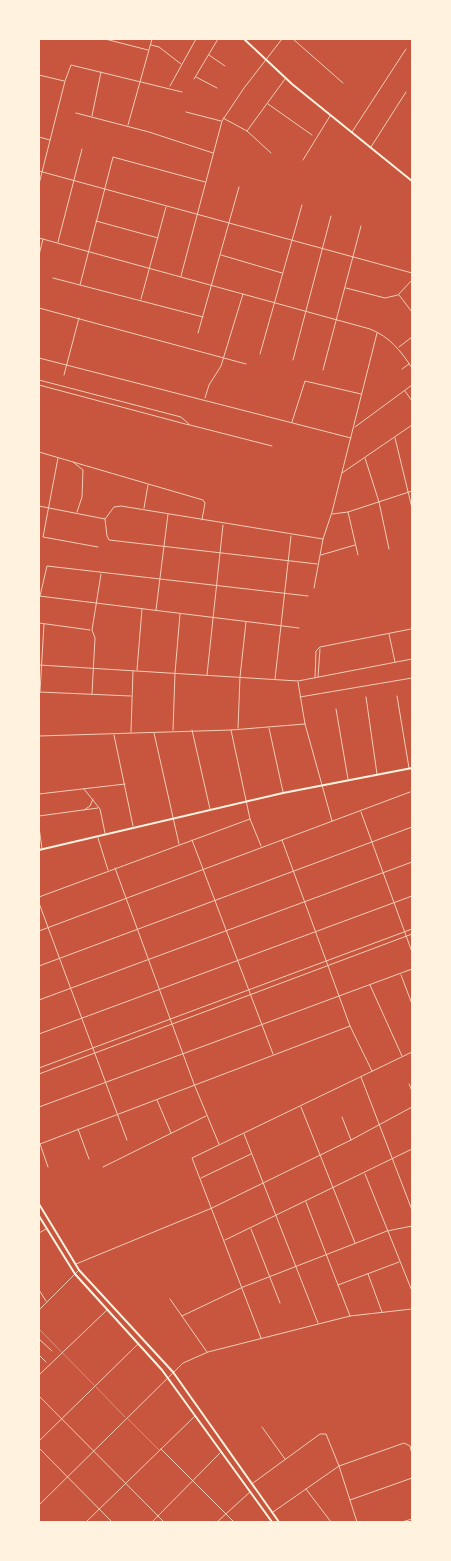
<svg xmlns="http://www.w3.org/2000/svg" width="451" height="1561" font-family="'Work Sans',sans-serif">
	<rect width="100%" height="100%" fill="#c8553d"/>
	<g fill="none" stroke-linecap="round" stroke-linejoin="round">
		<g stroke="#f1ccb7" stroke-width="0.5">
			<polyline points="39,1329 94,1385"/>
			<polyline points="96,1387 125,1417"/>
			<polyline points="128,1419 159,1450"/>
		</g>
		<g stroke="#f1ccb7" stroke-width="1">
			<polyline points="105,39 148,50"/>
			<polyline points="293,39 343,83"/>
			<polyline points="151,45 159,47 181,64"/>
			<polyline points="209,55 225,66"/>
			<polyline points="39,75 64,81"/>
			<polyline points="196,77 217,88"/>
			<polyline points="194,79 218,39"/>
			<polyline points="170,86 196,39"/>
			<polyline points="268,104 312,135"/>
			<polyline points="186,112 221,121"/>
			<polyline points="76,113 149,132 213,153"/>
			<polyline points="92,116 101,72"/>
			<polyline points="223,118 247,131 271,153"/>
			<polyline points="128,125 152,39"/>
			<polyline points="247,131 285,79"/>
			<polyline points="352,132 406,49"/>
			<polyline points="39,137 50,140"/>
			<polyline points="371,147 406,92"/>
			<polyline points="303,160 330,116"/>
			<polyline points="39,171 412,273"/>
			<polyline points="39,184 65,81 71,65 182,92"/>
			<polyline points="96,221 158,238"/>
			<path d="M 39,238 L 370,329 C 390,337 401,351 412,368"/>
			<polyline points="58,242 82,149"/>
			<polyline points="39,255 43,239"/>
			<polyline points="221,255 282,273"/>
			<polyline points="181,276 222,121 244,88 282,39"/>
			<polyline points="53,278 203,317"/>
			<polyline points="80,285 113,157 205,182"/>
			<polyline points="346,288 385,298 398,295 412,280"/>
			<polyline points="399,295 412,312"/>
			<polyline points="141,299 166,207"/>
			<polyline points="39,308 246,364"/>
			<polyline points="198,333 239,187"/>
			<polyline points="399,347 412,337"/>
			<polyline points="260,354 302,205"/>
			<polyline points="39,358 351,438"/>
			<polyline points="293,360 331,216"/>
			<polyline points="402,369 409,364"/>
			<polyline points="323,370 361,226"/>
			<polyline points="64,375 79,318"/>
			<polyline points="39,380 181,417 190,425 272,446"/>
			<polyline points="39,385 189,425"/>
			<polyline points="405,391 412,401"/>
			<polyline points="205,398 209,385 221,366 243,294"/>
			<polyline points="292,422 305,381 361,394"/>
			<polyline points="355,427 412,385"/>
			<polyline points="395,438 412,508"/>
			<polyline points="39,452 203,500 205,503 202,520"/>
			<polyline points="58,458 43,537 98,547"/>
			<polyline points="365,458 379,502 389,549"/>
			<polyline points="73,462 83,470 82,497 77,512"/>
			<polyline points="342,473 412,425"/>
			<polyline points="39,506 105,519 114,507 121,506 323,539"/>
			<polyline points="144,508 148,485"/>
			<polyline points="348,512 358,555"/>
			<polyline points="332,514 348,512 412,491"/>
			<polyline points="105,519 107,536 109,540 317,564"/>
			<polyline points="321,555 355,545"/>
			<polyline points="314,588 323,539 332,512 377,333"/>
			<polyline points="39,596 299,628"/>
			<polyline points="40,596 47,566 308,596"/>
			<polyline points="156,610 168,514"/>
			<polyline points="39,623 90,630"/>
			<polyline points="389,634 395,662"/>
			<polyline points="39,665 298,681 412,659"/>
			<polyline points="137,670 142,609"/>
			<polyline points="207,675 223,525"/>
			<polyline points="318,677 320,649"/>
			<polyline points="315,678 316,651 320,647 411,629"/>
			<polyline points="275,679 291,536"/>
			<polyline points="298,682 305,724 332,821"/>
			<polyline points="39,692 131,696"/>
			<polyline points="40,692 44,624"/>
			<polyline points="92,694 95,638 92,630 101,574"/>
			<polyline points="397,696 409,768"/>
			<polyline points="300,697 412,678"/>
			<polyline points="366,697 377,774"/>
			<polyline points="336,709 348,779"/>
			<polyline points="238,728 240,677 246,622"/>
			<polyline points="269,728 283,792"/>
			<polyline points="173,730 175,673 180,614"/>
			<polyline points="192,730 210,809"/>
			<polyline points="231,730 250,819 261,846"/>
			<polyline points="131,732 133,671"/>
			<polyline points="154,733 179,844"/>
			<polyline points="114,735 133,826"/>
			<polyline points="39,736 231,730 305,724"/>
			<polyline points="84,789 100,809 105,833"/>
			<polyline points="39,794 125,784"/>
			<polyline points="84,810 90,806 93,799"/>
			<polyline points="361,812 412,952"/>
			<polyline points="39,816 98,808"/>
			<polyline points="39,827 42,849"/>
			<polyline points="98,838 108,870"/>
			<polyline points="192,840 273,1054"/>
			<polyline points="282,840 350,1026 372,1071"/>
			<polyline points="115,868 194,1084 219,1144"/>
			<polyline points="39,897 250,819"/>
			<polyline points="39,903 127,1140"/>
			<polyline points="39,931 410,792"/>
			<polyline points="39,966 412,827"/>
			<polyline points="401,975 412,1004"/>
			<polyline points="370,985 402,1056"/>
			<polyline points="39,1000 412,862"/>
			<polyline points="39,1034 412,896"/>
			<polyline points="39,1068 412,929"/>
			<polyline points="39,1074 412,934"/>
			<polyline points="361,1077 412,1210"/>
			<polyline points="409,1084 412,1091"/>
			<polyline points="157,1100 171,1133"/>
			<polyline points="39,1107 412,969"/>
			<polyline points="301,1107 355,1243"/>
			<polyline points="342,1117 351,1140"/>
			<polyline points="78,1129 89,1159"/>
			<polyline points="244,1134 318,1323"/>
			<polyline points="39,1141 48,1167"/>
			<polyline points="40,1144 350,1026"/>
			<polyline points="103,1167 206,1116"/>
			<polyline points="365,1174 412,1291"/>
			<polyline points="201,1178 251,1154"/>
			<polyline points="306,1202 350,1316"/>
			<polyline points="251,1229 280,1303"/>
			<polyline points="39,1233 46,1229"/>
			<polyline points="225,1240 412,1149"/>
			<polyline points="76,1264 212,1208 351,1140 412,1107"/>
			<polyline points="368,1274 382,1312"/>
			<polyline points="338,1285 399,1262"/>
			<polyline points="39,1290 46,1301"/>
			<polyline points="170,1299 207,1352"/>
			<polyline points="39,1310 79,1270"/>
			<polyline points="182,1316 243,1287 387,1231 412,1226"/>
			<polyline points="261,1338 192,1158 412,1052"/>
			<polyline points="39,1339 52,1351"/>
			<polyline points="39,1355 46,1362"/>
			<polyline points="39,1375 107,1310"/>
			<polyline points="39,1396 164,1522"/>
			<polyline points="262,1427 285,1459"/>
			<polyline points="39,1441 138,1344"/>
			<polyline points="39,1448 112,1522"/>
			<polyline points="161,1449 234,1522"/>
			<polyline points="253,1483 320,1434 326,1434 339,1466 357,1522"/>
			<polyline points="306,1489 331,1522"/>
			<polyline points="350,1500 412,1478"/>
			<polyline points="273,1512 339,1466 404,1443 410,1446 412,1454"/>
			<polyline points="86,1522 195,1416"/>
			<polyline points="152,1522 220,1453"/>
			<polyline points="217,1522 250,1492"/>
		</g>
		<g stroke="#f1ccb7" stroke-width="1">
			<polyline points="39,1505 183,1363 208,1352 350,1316 412,1309"/>
			<polyline points="402,1522 412,1519"/>
		</g>
		<g stroke="#fff3e0" stroke-width="2">
			<polyline points="244,39 292,84 412,181"/>
			<polyline points="39,850 283,793 412,768"/>
		</g>
		<g stroke="#fff3e0" stroke-width="2">
			<polyline points="39,1204 79,1270 173,1372 279,1522"/>
			<polyline points="39,1216 75,1274 162,1370 272,1522"/>
		</g>
	</g>
	<rect width="451" height="1561" fill="none" stroke="#fff3e0" stroke-width="80"/>
</svg>
